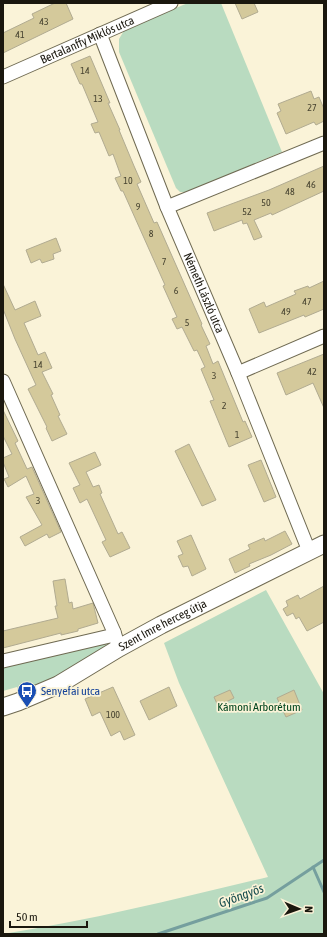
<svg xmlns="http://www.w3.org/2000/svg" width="327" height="937" font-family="'Asap Condensed',sans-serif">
	<rect width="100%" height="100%" fill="#faf3d8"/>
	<g fill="#b9dbc0">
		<polygon points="188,3 221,3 282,152 187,192 180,192 176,188 119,52 119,39 125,29"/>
		<path d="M 266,590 L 324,694 L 324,934 L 3,934 C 93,920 180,898 268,877 L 179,683 L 164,643 Z"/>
		<polygon points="110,636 116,646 20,697 17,687 3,691 3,663"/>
	</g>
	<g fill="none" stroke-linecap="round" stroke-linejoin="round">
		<g stroke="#759f9e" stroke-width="3">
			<polyline points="313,867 324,892"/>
			<polyline points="158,934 267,898 324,860"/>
		</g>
	</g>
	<g fill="#d4c99b" stroke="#b1ab91">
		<polygon points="55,3 66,3 73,19 3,53 3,33 34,18 32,14"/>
		<polygon points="235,3 254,3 258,12 242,19"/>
		<polygon points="90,56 110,103 108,103 120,130 119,130 134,166 141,182 137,184 154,223 157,222 202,324 201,325 210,344 206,346 213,364 218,361 243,422 245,421 252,437 229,447 210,401 214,400 201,369 205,367 197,350 194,351 182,327 177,329 172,319 177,317 163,286 165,285 123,191 121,191 115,178 121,176 113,154 109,156 99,132 95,133 91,124 98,122 82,84 80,84 71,64"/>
		<polygon points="311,91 314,99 319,97 324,109 324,121 316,125 314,122 286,134 277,113 281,111 278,104"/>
		<polygon points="324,166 324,191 272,215 271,213 254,220 262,237 254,240 247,223 243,224 242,220 214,231 207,213 269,190"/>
		<polygon points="56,238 61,251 53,254 54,259 42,263 40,259 31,263 26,250"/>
		<polygon points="324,281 324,309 305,317 304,315 259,333 249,309 264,302 266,307 296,294 294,291 308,286 309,288"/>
		<polygon points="3,284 15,310 35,301 41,316 24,323 38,355 45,352 52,368 42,372 53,394 51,395 60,415 58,416 67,434 52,441 46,428 47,427 28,389 36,385 15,339 3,309"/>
		<polygon points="324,354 324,408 313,383 286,395 277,373"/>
		<polygon points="3,410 18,441 15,443 27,469 32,467 61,532 49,538 47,534 25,546 20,537 42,525 26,497 34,494 26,476 8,487 4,479 9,477 3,462 3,458 12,454 3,436"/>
		<polygon points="189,444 216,500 202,506 175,451"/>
		<polygon points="95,452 101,465 86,472 93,487 99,485 102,493 100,494 118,534 122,532 130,548 110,557 102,542 106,540 87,499 80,503 73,488 80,485 69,463"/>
		<polygon points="261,460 276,497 264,502 248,465"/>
		<polygon points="285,531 292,544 271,555 249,564 250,566 235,573 229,559 250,549 248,545 264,538 265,541"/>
		<polygon points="191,535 206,569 192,576 188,566 183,567 178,556 183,554 177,541"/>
		<polygon points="65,579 69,603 72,602 73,609 93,603 98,623 78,629 78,631 61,635 61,633 3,648 3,631 58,618 55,606 57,606 53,581"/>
		<polygon points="324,586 324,622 307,631 299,617 296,619 293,613 287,616 283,609 288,606 286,601 298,595 300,599"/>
		<polygon points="113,687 135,735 124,740 120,731 111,736 100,712 92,716 85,699"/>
		<polygon points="169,687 177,706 149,720 140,701"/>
		<polygon points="230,690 234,698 218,706 214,697"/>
		<polygon points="294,690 302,710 286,717 277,698"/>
	</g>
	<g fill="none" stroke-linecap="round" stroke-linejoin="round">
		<g stroke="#6f6a52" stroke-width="15">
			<g id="minor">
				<path id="s1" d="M 100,34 L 167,207 L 238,373 L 309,551"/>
				<path id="s2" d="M 3,77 L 171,3"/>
				<polyline points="167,207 324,143"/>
				<polyline points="238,373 324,336"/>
				<polyline points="3,381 114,632 119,648"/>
				<polyline points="3,661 110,636 114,632"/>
			</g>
		</g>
		<g stroke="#6f6a52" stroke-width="19">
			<g id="major">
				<path id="s3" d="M 3,707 L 18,702 L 58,685 L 119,648 L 161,625 L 324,544"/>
			</g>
		</g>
		<use href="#minor" stroke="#fff" stroke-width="13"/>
		<use href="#major" stroke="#fff" stroke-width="17"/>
	</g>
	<defs>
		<g id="bus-pin" transform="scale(1)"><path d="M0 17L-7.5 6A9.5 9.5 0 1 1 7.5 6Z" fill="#1a4fb4" stroke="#faf3d8"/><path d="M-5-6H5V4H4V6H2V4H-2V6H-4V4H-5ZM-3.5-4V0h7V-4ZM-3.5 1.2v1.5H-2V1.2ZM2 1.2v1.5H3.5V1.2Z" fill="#fff"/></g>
	</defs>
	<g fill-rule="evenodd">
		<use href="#bus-pin" x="27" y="691"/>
	</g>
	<g text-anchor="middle" stroke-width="3.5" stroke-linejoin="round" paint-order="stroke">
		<g font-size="10" fill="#484431">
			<text x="44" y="25">43</text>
			<text x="20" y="38">41</text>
			<text x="85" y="74">14</text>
			<text x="98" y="102">13</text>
			<text x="312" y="111">27</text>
			<text x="128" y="184">10</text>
			<text x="311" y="188">46</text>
			<text x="290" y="195">48</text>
			<text x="266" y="206">50</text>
			<text x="138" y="210">9</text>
			<text x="247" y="215">52</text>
			<text x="151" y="237">8</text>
			<text x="164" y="265">7</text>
			<text x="176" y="294">6</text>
			<text x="307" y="305">47</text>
			<text x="286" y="315">49</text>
			<text x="187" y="326">5</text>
			<text x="38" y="368">14</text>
			<text x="312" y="375">42</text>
			<text x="214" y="379">3</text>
			<text x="224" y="409">2</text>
			<text x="237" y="438">1</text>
			<text x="38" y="504">3</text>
			<text x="113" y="718">100</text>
		</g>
		<g font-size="12" fill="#1a170e" stroke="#faf3d8">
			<text dy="4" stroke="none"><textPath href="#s2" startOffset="92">Bertalanffy Miklós utca</textPath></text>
			<text dy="4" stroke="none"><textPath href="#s1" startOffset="279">Németh László utca</textPath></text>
			<text dy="4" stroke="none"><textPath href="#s3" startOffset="180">Szent Imre herceg útja</textPath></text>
		</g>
		<g font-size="12" fill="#164399" stroke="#faf3d8" text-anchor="start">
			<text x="41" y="695">Senyefai utca</text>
		</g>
		<g font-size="12" fill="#00451e" stroke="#faf3d8">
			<text x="259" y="711">Kámoni Arborétum</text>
		</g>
		<g font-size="13" font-style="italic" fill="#144a4c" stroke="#faf3d8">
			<text transform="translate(241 895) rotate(-20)" y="5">Gyöngyös</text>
		</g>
	</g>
	<rect width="327" height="937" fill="none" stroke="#1a170e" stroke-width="8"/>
	<g transform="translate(299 909) rotate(92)" stroke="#faf3d8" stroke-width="3" paint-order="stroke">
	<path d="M0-3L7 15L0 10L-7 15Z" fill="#1a170e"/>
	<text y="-6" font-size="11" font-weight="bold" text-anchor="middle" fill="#1a170e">N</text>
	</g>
	<path d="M10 921v6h77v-6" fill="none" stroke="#1a170e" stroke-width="2"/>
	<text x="16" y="921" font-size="12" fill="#1a170e" stroke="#faf3d8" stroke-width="3" paint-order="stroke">50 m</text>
</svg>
